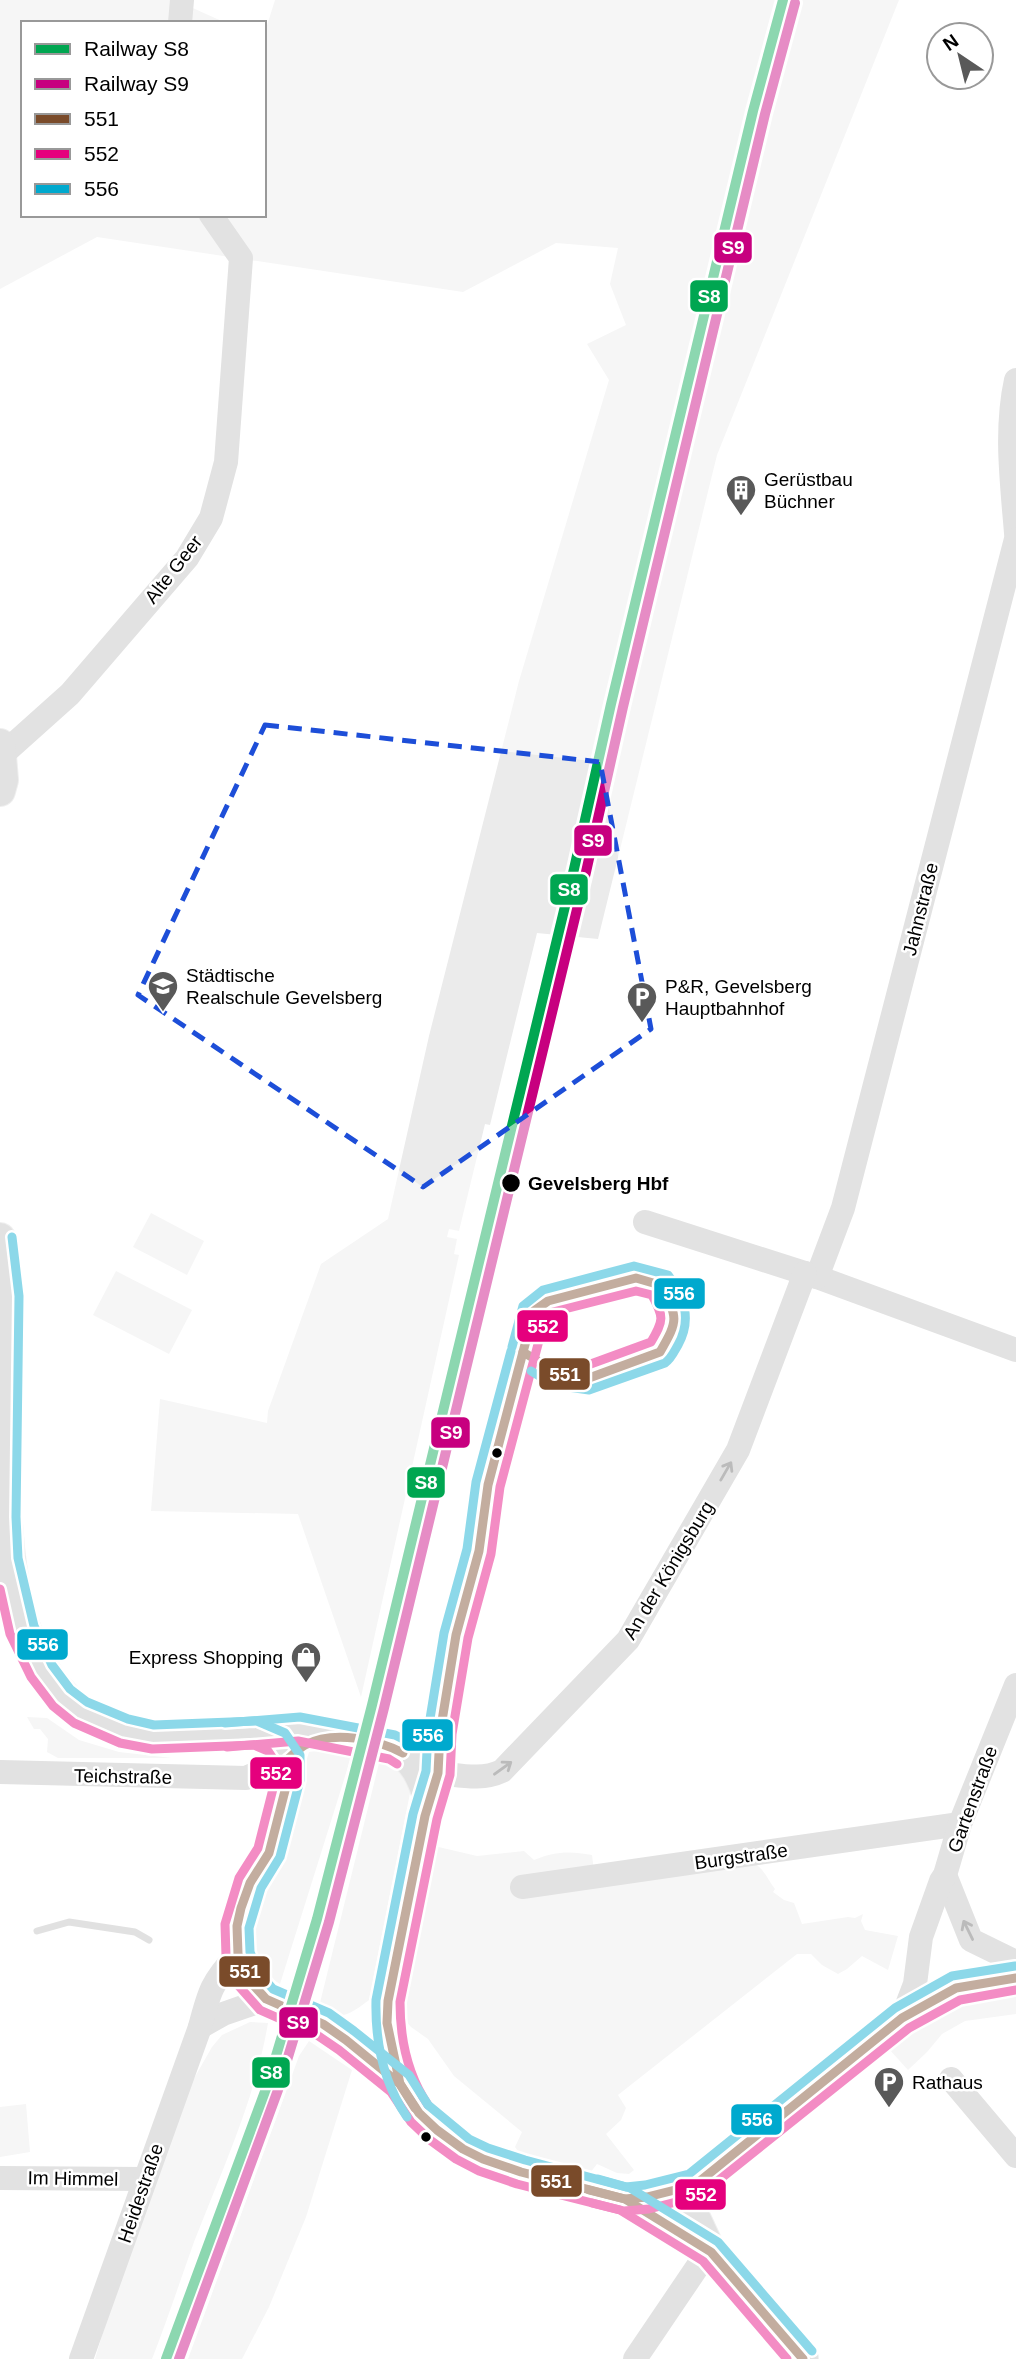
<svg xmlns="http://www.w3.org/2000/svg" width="1016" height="2359" font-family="Arial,sans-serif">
	<rect width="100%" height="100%" fill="#fff"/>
	<g fill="#ebebeb">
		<polygon points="0,0 175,0 226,23 23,23 23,215 264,215 264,35 275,0 899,0 717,455 598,939 537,933 490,1125 485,1124 459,1231 449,1229 447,1237 457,1239 454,1254 459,1255 361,1697 298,1514 151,1511 160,1399 267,1423 268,1411 321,1264 388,1219 429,1036 519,681 609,380 587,344 626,325 610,284 618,248 556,243 463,292 97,237 0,289"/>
		<polygon points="151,1213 204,1241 187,1275 133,1247"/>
		<polygon points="116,1271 192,1310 169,1354 93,1315"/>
		<polygon points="27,1717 47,1718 79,1740 119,1752 172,1758 58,1758 47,1752 48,1739 40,1729 34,1729"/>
		<path d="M 323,1750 L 353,1751 L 280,1984 C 260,1972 247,1955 249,1931 L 282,1839 L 309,1752 Z"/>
		<path d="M 380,1759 C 397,1763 402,1773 411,1788 L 369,2000 C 349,2015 343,2019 317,2015 Z"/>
		<path d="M 430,1845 L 477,1856 L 524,1851 L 534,1860 C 556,1851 570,1851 592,1855 L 596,1887 L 755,1864 C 765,1870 768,1880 775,1889 L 773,1892 L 784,1900 L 794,1903 L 802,1924 L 848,1917 L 855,1918 L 863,1914 L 861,1921 L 865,1930 L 898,1936 L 888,1970 L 862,1956 L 847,1969 L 838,1974 L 822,1965 L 811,1954 L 797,1954 L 618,2095 L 626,2108 L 621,2120 L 606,2134 L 634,2170 L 629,2174 L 617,2173 L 597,2164 L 590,2173 L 585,2173 L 526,2163 L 515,2147 L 522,2132 L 454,2076 L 428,2039 L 411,2027 L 403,2018 L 400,2002 Z"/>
		<polygon points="1016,1989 1016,2014 965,2021 942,2034 927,2052 908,2070 889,2049 952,1997"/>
		<path d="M 250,2022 L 268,2023 C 255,2100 222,2170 194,2242 C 180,2281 167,2321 152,2359 L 95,2359 L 121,2273 L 192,2082 L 212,2047 L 222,2035 Z"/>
		<polygon points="309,2041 352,2070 306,2217 269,2307 242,2359 188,2359 299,2056"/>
		<polygon points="26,2104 30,2152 0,2157 0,2107"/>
	</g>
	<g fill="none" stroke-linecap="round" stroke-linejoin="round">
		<polyline stroke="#bdbdbd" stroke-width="7" points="37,1931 69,1922 135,1932 149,1940"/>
		<g stroke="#dbdbdb" stroke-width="32">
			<g id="major">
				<polyline points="0,744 3,780 0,791"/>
				<path d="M 0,1238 C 9,1297 7,1357 6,1418 C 4,1526 0,1696 125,1732 C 161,1741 210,1737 247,1734 C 264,1733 282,1728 300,1729 C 331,1731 363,1741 393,1747 C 414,1759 423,1778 429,1801 L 388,2001 L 387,2023 L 400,2084 L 419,2113 L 437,2130 L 463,2149 L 483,2159 L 521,2172 L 625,2199 L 711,2252 L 803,2359"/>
				<polyline points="256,1733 276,1741 283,1750 288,1759 288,1779 269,1853 250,1883 241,1908 237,1926 238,1954 247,1978 266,1999 323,2024 400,2084"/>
				<polyline points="695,2185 691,2209 711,2252"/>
				<path d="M 625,2199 L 647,2197 L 695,2185 L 902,2018 C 919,2007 937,1995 956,1988 C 974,1981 996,1980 1016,1978"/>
			</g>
		</g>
		<g stroke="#bebebe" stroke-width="24">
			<polyline points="180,23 182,0"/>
			<path d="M 1016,380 C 1005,430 1012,483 1016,533"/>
			<polyline points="3,754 70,694 187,558 211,518 226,462 241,258 211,215"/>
			<polyline points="645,1222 817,1277 1016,1350"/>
			<polyline points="817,1277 843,1208 1016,539"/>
			<polyline points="0,1772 246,1778 288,1759"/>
			<path d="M 429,1801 L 438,1773 C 460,1775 481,1781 502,1771 L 628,1640 L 738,1450 L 805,1273"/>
			<polyline points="945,1875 971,1940 1016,1962"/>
			<polyline points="522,1887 960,1824"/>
			<polyline points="902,2018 915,1984 921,1937 941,1881 945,1875 960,1824 1016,1685"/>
			<polyline points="200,2027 223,2014 266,1999"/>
			<polyline points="951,2079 1016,2156"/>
			<polyline points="0,2178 145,2179"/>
			<path d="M 81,2359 L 200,2027 C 209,1992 212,1981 238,1954"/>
			<polyline points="635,2359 700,2263 711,2252"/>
		</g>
		<use href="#major" stroke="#bebebe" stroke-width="30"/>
		<g stroke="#fff" stroke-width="14">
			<g id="bus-1">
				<path d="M 636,1278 L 660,1285 C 678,1318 679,1319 660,1352 L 589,1378 L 558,1373 L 523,1352 L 534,1311 L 548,1301 Z"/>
				<polyline points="523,1352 488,1485 479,1551 456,1635 440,1733 438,1773 425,1816 388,2001 387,2023 400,2084 419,2113 437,2130 463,2149 483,2159 521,2172 625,2199 711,2252 803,2359"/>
				<polyline points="288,1759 288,1779 269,1853 250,1883 241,1908 237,1926 238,1954 247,1978 266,1999 323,2024 346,2040 400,2084 415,2108"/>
				<path d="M 288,1759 C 294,1754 299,1748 305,1745 C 334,1730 376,1739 403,1753"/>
				<polyline points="589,2190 625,2199 647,2197 695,2185 902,2018 956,1988 1016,1978"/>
			</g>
		</g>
		<g stroke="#fff" stroke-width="14">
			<g id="bus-2">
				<polyline points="0,1589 10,1634 31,1677 53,1706 74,1723 120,1743 152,1749 254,1745 268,1751 276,1763 276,1777 258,1848 239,1878 225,1924 226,1956 237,1984 260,2010 317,2035 339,2050 391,2092 411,2122 430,2140 456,2159 479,2171 517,2184 624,2211 649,2209 699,2196 909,2028 960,2000 1016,1990"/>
				<polyline points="227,1747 298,1741 389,1759 397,1764"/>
				<path d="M 428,2105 C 407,2074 400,2040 400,2002 L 437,1819 L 450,1775 L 452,1734 L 468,1638 L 491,1554 L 500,1487 L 545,1318 L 553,1312 L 636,1291 L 652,1295 C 664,1317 664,1320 651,1342 L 588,1365 L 560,1361"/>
				<polyline points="592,2203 620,2210 703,2261 787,2359"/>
			</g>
		</g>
		<g stroke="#fff" stroke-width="14">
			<g id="bus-3">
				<polyline points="12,1237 19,1296 16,1517 18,1558 34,1626 52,1665 70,1689 87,1702 128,1719 154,1725 257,1721 285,1733 300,1755 300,1780 280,1857 261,1888 249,1928 250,1952 258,1972 273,1989 329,2013 354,2031 409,2075 428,2105 469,2139 488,2148 525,2160 626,2187 645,2185 689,2174 895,2008 952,1976 1015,1966"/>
				<path d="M 512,1347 L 523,1306 L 543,1290 L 634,1266 L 668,1275 C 685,1297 692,1320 678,1345 C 674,1352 671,1359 665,1363 L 589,1390 L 554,1385 L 531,1371"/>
				<polyline points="225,1723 300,1717 395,1735 409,1742"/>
				<path d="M 407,2117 C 383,2082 375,2042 376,2000 L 413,1814 L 426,1771 L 428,1731 L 444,1633 L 467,1549 L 476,1482 L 511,1351"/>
				<polyline points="598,2179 630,2188 718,2242 812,2351"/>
			</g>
		</g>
		<use href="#bus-1" stroke="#7a4b2a" stroke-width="9"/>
		<use href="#bus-2" stroke="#e5007d" stroke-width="9"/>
		<use href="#bus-3" stroke="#00a9ce" stroke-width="9"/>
		<g stroke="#fff" stroke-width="16">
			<polyline id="rail-1" points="166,2359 267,2086 317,1919 372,1705 574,869 611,704 753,111 783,0"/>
		</g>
		<g stroke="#fff" stroke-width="16">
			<polyline id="rail-2" points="179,2359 278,2090 329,1922 384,1708 586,872 623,707 765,114 795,3"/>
		</g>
		<use href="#rail-1" stroke="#00a651" stroke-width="10"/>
		<use href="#rail-2" stroke="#c7007f" stroke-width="10"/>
	</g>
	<defs><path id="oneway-shaft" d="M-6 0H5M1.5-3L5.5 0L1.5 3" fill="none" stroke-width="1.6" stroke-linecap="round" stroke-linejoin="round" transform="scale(1.75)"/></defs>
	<g stroke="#686868">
		<use href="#oneway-shaft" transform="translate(726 1471) rotate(-60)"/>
		<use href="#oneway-shaft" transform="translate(503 1768) rotate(-36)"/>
		<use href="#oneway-shaft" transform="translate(968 1930) rotate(-116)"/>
	</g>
	<path d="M0 0H1016V2359H0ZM 265,725 L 600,762 L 651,1029 L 423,1187 L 138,995 Z" fill="#fff" fill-opacity=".55" fill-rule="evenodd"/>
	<path fill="none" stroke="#1d4ed8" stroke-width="5" stroke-dasharray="14 9" stroke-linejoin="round" d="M 265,725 L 600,762 L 651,1029 L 423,1187 L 138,995 Z"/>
	<defs>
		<g id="building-pin" transform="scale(1.575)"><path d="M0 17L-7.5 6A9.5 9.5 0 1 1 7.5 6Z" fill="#595959" stroke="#fff"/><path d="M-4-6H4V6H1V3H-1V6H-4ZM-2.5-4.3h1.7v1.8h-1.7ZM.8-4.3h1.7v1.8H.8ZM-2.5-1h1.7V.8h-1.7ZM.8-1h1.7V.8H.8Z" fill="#fff"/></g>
		<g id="school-pin" transform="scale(1.575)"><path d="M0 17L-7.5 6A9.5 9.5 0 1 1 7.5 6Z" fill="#595959" stroke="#fff"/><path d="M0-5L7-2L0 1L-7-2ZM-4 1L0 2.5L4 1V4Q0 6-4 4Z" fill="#fff"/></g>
		<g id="parking-pin" transform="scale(1.575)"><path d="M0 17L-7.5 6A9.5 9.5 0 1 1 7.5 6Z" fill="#595959" stroke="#fff"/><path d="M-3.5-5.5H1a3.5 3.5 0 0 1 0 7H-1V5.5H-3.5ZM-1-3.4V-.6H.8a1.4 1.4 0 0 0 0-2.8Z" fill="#fff"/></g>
		<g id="shop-pin" transform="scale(1.575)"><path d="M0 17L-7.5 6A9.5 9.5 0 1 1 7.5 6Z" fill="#595959" stroke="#fff"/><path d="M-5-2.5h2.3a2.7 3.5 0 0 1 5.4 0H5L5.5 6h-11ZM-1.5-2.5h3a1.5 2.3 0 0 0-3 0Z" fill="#fff"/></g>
	</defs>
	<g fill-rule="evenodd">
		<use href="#building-pin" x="741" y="490"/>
		<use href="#school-pin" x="163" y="986"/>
		<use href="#parking-pin" x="642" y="997"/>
		<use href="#shop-pin" x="306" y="1657"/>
		<use href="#parking-pin" x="889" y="2082"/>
	</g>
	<g fill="#000" stroke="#fff" stroke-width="2.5">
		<circle cx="511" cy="1183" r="10"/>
		<circle cx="497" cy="1453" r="6"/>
		<circle cx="426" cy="2137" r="6"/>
	</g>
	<g text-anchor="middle" stroke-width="5" stroke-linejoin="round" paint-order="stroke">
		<g font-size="19" fill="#000" stroke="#fff" text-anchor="start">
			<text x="764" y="486">Gerüstbau<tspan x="764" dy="22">Büchner</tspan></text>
			<text x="186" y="982">Städtische<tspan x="186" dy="22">Realschule Gevelsberg</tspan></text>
			<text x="665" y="993">P&amp;R, Gevelsberg<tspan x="665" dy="22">Hauptbahnhof</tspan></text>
			<text x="283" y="1664" text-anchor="end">Express Shopping</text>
			<text x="912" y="2089">Rathaus</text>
		</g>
		<g font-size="19" fill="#000" stroke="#fff">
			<text transform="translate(173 569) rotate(-52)" y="7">Alte Geer</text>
			<text transform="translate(920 909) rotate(-76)" y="7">Jahnstraße</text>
			<text transform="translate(668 1570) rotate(-59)" y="7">An der Königsburg</text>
			<text transform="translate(123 1776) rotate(1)" y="7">Teichstraße</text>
			<text transform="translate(972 1799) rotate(-70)" y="7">Gartenstraße</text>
			<text transform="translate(741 1856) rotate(-8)" y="7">Burgstraße</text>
			<text transform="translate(73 2178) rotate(1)" y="7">Im Himmel</text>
			<text transform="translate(140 2193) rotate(-71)" y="7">Heidestraße</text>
		</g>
		<g font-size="19" font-weight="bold" fill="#000" stroke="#fff" text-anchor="start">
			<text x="528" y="1190">Gevelsberg Hbf</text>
		</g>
	</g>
	<g stroke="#fff" stroke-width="2.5">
		<rect x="713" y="231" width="40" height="33" rx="7" fill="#c7007f"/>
		<rect x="689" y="279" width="40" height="34" rx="7" fill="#00a651"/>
		<rect x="573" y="824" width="40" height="33" rx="7" fill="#c7007f"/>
		<rect x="549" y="873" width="40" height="33" rx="7" fill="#00a651"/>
		<rect x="653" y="1277" width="53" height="33" rx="7" fill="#00a9ce"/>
		<rect x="516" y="1309" width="53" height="34" rx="7" fill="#e5007d"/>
		<rect x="538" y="1357" width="53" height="34" rx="7" fill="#7a4b2a"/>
		<rect x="430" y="1416" width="41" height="33" rx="7" fill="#c7007f"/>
		<rect x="406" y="1466" width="40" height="33" rx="7" fill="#00a651"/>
		<rect x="16" y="1628" width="53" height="33" rx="7" fill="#00a9ce"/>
		<rect x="401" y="1718" width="53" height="34" rx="7" fill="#00a9ce"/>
		<rect x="249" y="1756" width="54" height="34" rx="7" fill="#e5007d"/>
		<rect x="218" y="1955" width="53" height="33" rx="7" fill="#7a4b2a"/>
		<rect x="278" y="2006" width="41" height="33" rx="7" fill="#c7007f"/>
		<rect x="251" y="2056" width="40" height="33" rx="7" fill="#00a651"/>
		<rect x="730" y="2103" width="53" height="33" rx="7" fill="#00a9ce"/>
		<rect x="530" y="2164" width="53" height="34" rx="7" fill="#7a4b2a"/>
		<rect x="674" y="2178" width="53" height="33" rx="7" fill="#e5007d"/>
	</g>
	<g font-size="19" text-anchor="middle" font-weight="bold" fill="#fff">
		<text x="733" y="254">S9</text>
		<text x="709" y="303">S8</text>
		<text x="593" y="847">S9</text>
		<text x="569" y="896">S8</text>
		<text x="679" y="1300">556</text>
		<text x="543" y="1333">552</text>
		<text x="565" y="1381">551</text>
		<text x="451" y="1439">S9</text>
		<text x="426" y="1489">S8</text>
		<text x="43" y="1651">556</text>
		<text x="428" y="1742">556</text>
		<text x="276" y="1780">552</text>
		<text x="245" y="1978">551</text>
		<text x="298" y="2029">S9</text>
		<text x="271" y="2079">S8</text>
		<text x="757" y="2126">556</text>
		<text x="556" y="2188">551</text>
		<text x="701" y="2201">552</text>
	</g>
	<rect x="21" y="21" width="245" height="196" fill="#ffffff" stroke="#999999" stroke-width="2"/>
	<rect x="35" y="44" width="35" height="10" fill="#00a651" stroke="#999999" stroke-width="2"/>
	<text x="84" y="56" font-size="21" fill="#000000">Railway S8</text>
	<rect x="35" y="79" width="35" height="10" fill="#c7007f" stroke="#999999" stroke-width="2"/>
	<text x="84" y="91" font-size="21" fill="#000000">Railway S9</text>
	<rect x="35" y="114" width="35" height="10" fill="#7a4b2a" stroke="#999999" stroke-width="2"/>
	<text x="84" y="126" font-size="21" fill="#000000">551</text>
	<rect x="35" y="149" width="35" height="10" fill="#e5007d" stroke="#999999" stroke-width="2"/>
	<text x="84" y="161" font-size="21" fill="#000000">552</text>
	<rect x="35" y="184" width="35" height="10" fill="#00a9ce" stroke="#999999" stroke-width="2"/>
	<text x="84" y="196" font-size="21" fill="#000000">556</text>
	<g transform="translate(960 56) rotate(325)"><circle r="33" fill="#ffffff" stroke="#999999" stroke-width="2"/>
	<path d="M0-5L12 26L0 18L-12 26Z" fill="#595959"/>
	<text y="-10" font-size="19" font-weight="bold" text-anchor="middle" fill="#000000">N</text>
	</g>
</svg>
